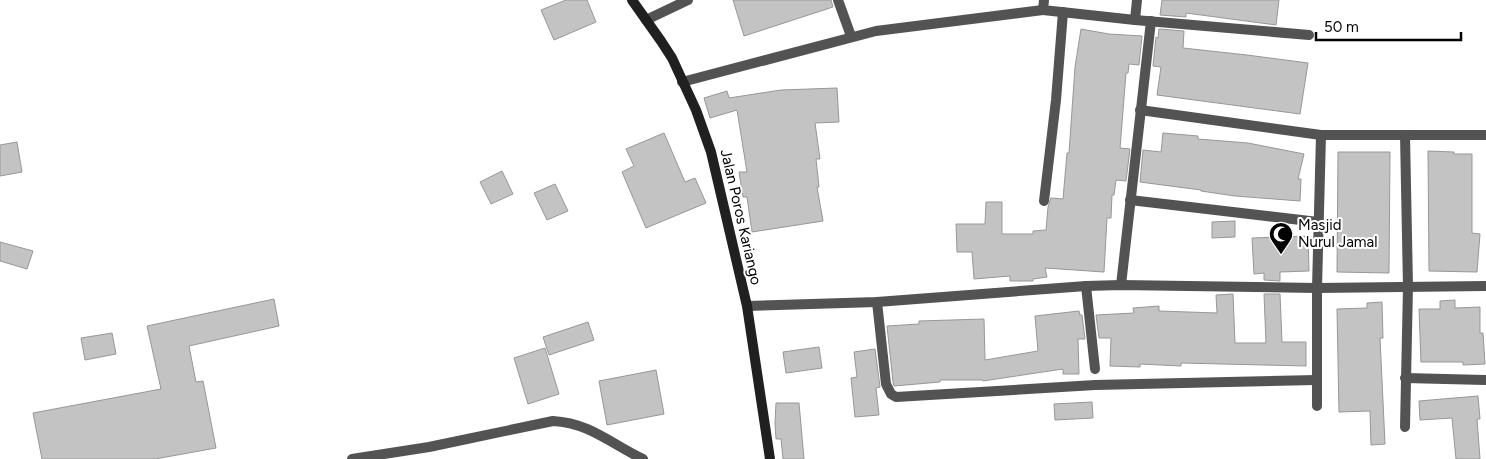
<svg xmlns="http://www.w3.org/2000/svg" width="1486" height="459" font-family="Figtree,sans-serif">
	<rect width="100%" height="100%" fill="#fff"/>
	<g fill="#c3c3c3" stroke="#979797">
		<polygon points="566,0 587,0 596,22 554,40 541,10"/>
		<polygon points="733,0 831,0 833,7 744,36"/>
		<polygon points="1162,0 1279,0 1276,25 1186,13 1186,17 1160,15"/>
		<polygon points="1081,29 1109,34 1142,36 1139,65 1129,64 1128,73 1126,73 1120,148 1130,149 1126,181 1116,180 1114,195 1112,195 1111,218 1107,218 1104,272 1045,268 1047,277 1033,279 1033,281 1010,281 1010,276 974,279 972,252 957,252 956,224 985,224 986,202 1002,202 1002,234 1033,234 1033,231 1046,230 1048,207 1051,198 1063,199 1067,153 1069,153 1075,67"/>
		<polygon points="1159,29 1184,31 1183,48 1247,55 1308,63 1300,114 1157,95 1161,67 1153,66 1156,37 1158,38"/>
		<polygon points="837,88 839,122 815,123 820,159 816,159 819,187 817,187 823,221 752,232 747,197 743,197 739,172 747,172 737,110 710,118 704,98 727,91 729,98 781,90"/>
		<polygon points="664,133 685,182 695,178 706,203 646,228 622,172 634,166 626,149"/>
		<polygon points="1163,133 1198,136 1198,139 1248,143 1304,154 1298,179 1301,179 1300,201 1235,196 1201,191 1201,190 1140,182 1143,150 1161,152"/>
		<polygon points="17,142 22,172 0,176 0,145"/>
		<polygon points="1428,151 1454,152 1454,154 1472,154 1472,233 1480,234 1477,272 1429,271"/>
		<polygon points="1338,152 1390,152 1389,273 1337,272"/>
		<polygon points="502,171 513,194 491,204 480,182"/>
		<polygon points="555,184 568,211 547,220 534,193"/>
		<polygon points="1235,221 1235,237 1212,238 1212,222"/>
		<polygon points="1308,236 1309,271 1280,272 1280,281 1264,280 1264,273 1254,274 1252,238"/>
		<polygon points="0,242 33,251 27,269 0,261"/>
		<polygon points="1233,294 1235,343 1266,343 1264,294 1280,294 1282,342 1306,342 1306,366 1181,363 1181,366 1140,364 1140,367 1110,366 1111,338 1099,338 1096,315 1134,313 1133,308 1159,306 1159,311 1217,313 1216,295"/>
		<polygon points="274,299 279,326 189,346 196,382 203,381 216,448 155,459 42,459 33,413 161,389 147,326"/>
		<polygon points="1455,300 1455,308 1480,307 1480,333 1483,333 1485,364 1463,365 1463,362 1421,362 1419,309 1440,309 1440,301"/>
		<polygon points="1382,302 1383,338 1380,338 1385,444 1371,445 1370,411 1339,412 1337,309 1367,308 1367,303"/>
		<polygon points="1079,311 1080,315 1082,315 1085,339 1078,339 1079,374 1063,374 1063,369 983,381 983,380 940,380 940,382 894,386 893,382 887,326 919,324 919,321 984,319 985,360 1038,351 1035,316"/>
		<polygon points="588,322 594,340 549,355 543,337"/>
		<polygon points="112,333 116,354 85,360 81,338"/>
		<polygon points="819,347 822,368 786,373 783,352"/>
		<polygon points="545,348 559,394 528,404 514,358"/>
		<polygon points="875,349 880,387 876,388 879,415 855,417 851,378 857,377 854,352"/>
		<polygon points="656,370 664,414 607,425 599,381"/>
		<polygon points="1478,396 1480,419 1477,419 1480,459 1456,459 1452,418 1420,420 1419,401"/>
		<polygon points="1092,402 1093,418 1055,420 1054,404"/>
		<polygon points="776,403 799,403 804,459 783,459 781,439 776,439 775,423"/>
	</g>
	<g fill="none" stroke-linecap="round" stroke-linejoin="round">
		<g stroke="#535353" stroke-width="10">
			<polyline points="838,0 851,36"/>
			<polyline points="1044,0 1043,10 1135,20 1309,35"/>
			<polyline points="646,20 688,0"/>
			<polyline points="1135,20 1137,0"/>
			<polyline points="682,82 876,31 1043,10"/>
			<polyline points="1140,110 1321,135 1486,135"/>
			<polyline points="1405,135 1408,287 1405,427"/>
			<polyline points="1130,200 1318,222"/>
			<polyline points="1044,201 1056,100 1063,12"/>
			<polyline points="1121,285 1151,21"/>
			<polyline points="1086,286 1095,369"/>
			<polyline points="877,302 886,384 891,394 896,397 1095,385 1316,380"/>
			<polyline points="747,306 877,302 1086,286 1121,285 1317,288 1486,286"/>
			<polyline points="1405,378 1485,380"/>
			<polyline points="1317,406 1317,288 1321,135"/>
			<path d="M 352,459 L 429,447 L 553,421 C 590,423 611,444 643,459"/>
		</g>
		<polyline stroke="#202020" stroke-width="10" points="632,0 661,41 672,58 696,110 711,152 747,306 770,459"/>
	</g>
	<defs>
		<g id="mosque-pin" transform="scale(1.25)"><path d="M0 17L-7.5 6A9.5 9.5 0 1 1 7.5 6Z" fill="#000" stroke="#fff"/><path d="M3.5-4.9A6 6 0 1 0 3.5 4.9A5 5 0 1 1 3.5-4.9Z" fill="#fff"/></g>
	</defs>
	<g fill-rule="evenodd">
		<use href="#mosque-pin" x="1281" y="234"/>
	</g>
	<g text-anchor="middle" stroke-width="4" stroke-linejoin="round" paint-order="stroke">
		<g font-size="15" fill="#000" stroke="#fff">
			<text transform="translate(741 217) rotate(77)" y="5">Jalan Poros Kariango</text>
		</g>
		<g font-size="15" fill="#000" stroke="#fff" text-anchor="start">
			<text x="1298" y="230">Masjid<tspan x="1298" dy="17">Nurul Jamal</tspan></text>
		</g>
	</g>
	<path d="M1316 32v8h145v-8" fill="none" stroke="#000000" stroke-width="2.5"/>
	<text x="1324" y="32" font-size="15" fill="#000000" stroke="#ffffff" stroke-width="4" paint-order="stroke">50 m</text>
</svg>
